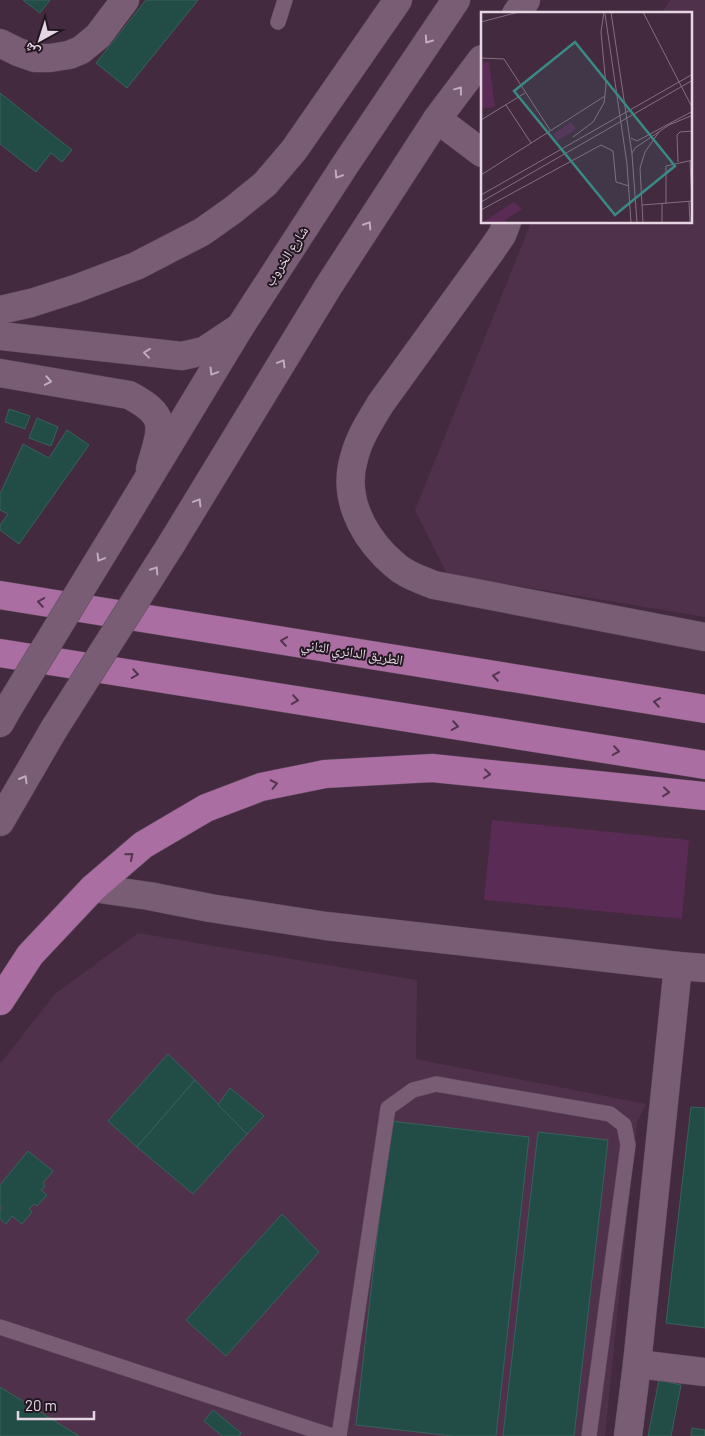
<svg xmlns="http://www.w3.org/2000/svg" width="705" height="1436" font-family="Barlow,'Noto Naskh Arabic',sans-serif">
	<rect width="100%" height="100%" fill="#432a3f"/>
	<g fill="#4f314b">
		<polygon points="670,0 705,0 705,617 447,574 415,510 531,223 691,222 691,14 661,14"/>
		<polygon points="138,933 417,980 416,1059 646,1104 637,1122 605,1436 0,1436 0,1064 55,994"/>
	</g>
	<polygon fill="#5a2b54" points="492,820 689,840 682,919 484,900"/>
	<g fill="#224d47" stroke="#37625b">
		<polygon points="23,0 50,0 40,13"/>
		<polygon points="146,0 198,0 127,88 96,63"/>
		<polygon points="0,93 72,150 62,162 51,153 36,172 0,144"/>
		<polygon points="9,409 30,416 25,429 5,422"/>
		<polygon points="37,418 58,427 51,446 29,438"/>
		<polygon points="67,430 89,445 19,544 0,530 0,525 8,514 0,510 0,494 23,444 49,458"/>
		<polygon points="168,1054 195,1080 137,1147 108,1121"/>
		<polygon points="195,1080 247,1134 193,1194 137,1147"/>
		<polygon points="230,1088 264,1116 247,1134 218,1105"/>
		<polygon points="691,1107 705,1108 705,1328 666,1323"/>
		<polygon points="390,1121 529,1137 496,1436 453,1436 356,1425"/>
		<polygon points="538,1132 608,1140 574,1436 503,1436"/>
		<polygon points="28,1151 53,1171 43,1183 45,1186 41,1190 47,1195 37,1206 34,1204 29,1209 32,1212 22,1224 12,1216 6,1224 0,1219 0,1210 2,1208 0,1206 0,1185"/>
		<polygon points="282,1214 319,1252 226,1356 186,1320"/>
		<polygon points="659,1380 681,1385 671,1436 648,1436"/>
		<polygon points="0,1387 79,1436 0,1436"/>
		<polygon points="213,1410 241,1433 239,1436 222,1436 204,1421"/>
		<polygon points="692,1428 705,1430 705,1436 691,1436"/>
	</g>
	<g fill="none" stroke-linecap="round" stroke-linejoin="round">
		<g stroke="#5d495b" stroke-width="16">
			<g id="service">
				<polyline points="278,22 285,0"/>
				<polyline points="0,1327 332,1436"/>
				<polyline points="339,1436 388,1108 413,1090 436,1084 610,1114 624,1125 628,1145 589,1436"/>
			</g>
		</g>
		<g stroke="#5d495b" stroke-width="29">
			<g id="minor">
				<polyline points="0,43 18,52 35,58 50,58 69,55 81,50 98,36 125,0"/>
				<polyline points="0,310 31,303 75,289 136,266 202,232 233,210 265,184 294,150 398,0"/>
				<polyline points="93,888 149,896 210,908 326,926 678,966 705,968"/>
				<polyline points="637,1364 705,1372"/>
				<polyline points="628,1436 637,1364 678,966"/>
			</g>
		</g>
		<g stroke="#5d495b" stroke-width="29">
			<g id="tertiary">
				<polyline points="437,119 482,153"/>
				<path d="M 507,222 L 502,235 L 491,251 L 381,403 C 370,421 359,438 354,458 C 343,495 360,530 385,556 C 391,561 396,567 403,571 C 412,577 424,581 434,585 L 705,637"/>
				<polyline points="0,336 182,356 204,351 240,327"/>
				<path d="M 0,373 L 129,395 C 171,417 161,429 150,469"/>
			</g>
		</g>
		<g stroke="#5d495b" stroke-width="29">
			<g id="secondary">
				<polyline points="516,14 526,0"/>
				<polyline points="125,517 240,327 345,165 456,0"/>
				<polyline points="172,543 328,287 437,119 482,59"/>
				<polyline points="0,723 9,707"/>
				<polyline points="0,822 54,729"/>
			</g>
		</g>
		<g stroke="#5d495b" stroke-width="29">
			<g id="trunk">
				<polyline points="0,595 705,709"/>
				<polyline points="0,653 705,765"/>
				<polyline points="0,1001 30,955 93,888 143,845 206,808 261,787 325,774 432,768 705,796"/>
			</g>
		</g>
		<use href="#service" stroke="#785d74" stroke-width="15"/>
		<use href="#minor" stroke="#785d74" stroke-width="28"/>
		<use href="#tertiary" stroke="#785d74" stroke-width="28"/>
		<use href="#secondary" stroke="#785d74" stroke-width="28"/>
		<use href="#trunk" stroke="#aa6ea2" stroke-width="28"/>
		<g stroke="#5d495b" stroke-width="29" stroke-linecap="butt">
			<g id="secondary-bridge">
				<polyline points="9,707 125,517"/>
				<polyline points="54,729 172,543"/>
			</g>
		</g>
		<use href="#secondary-bridge" stroke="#785d74" stroke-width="28"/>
	</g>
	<defs><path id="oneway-chevron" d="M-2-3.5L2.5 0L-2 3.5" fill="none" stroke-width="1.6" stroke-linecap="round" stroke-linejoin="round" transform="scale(1.25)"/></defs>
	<g stroke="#c0acbc">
		<use href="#oneway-chevron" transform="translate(428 40) rotate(125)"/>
		<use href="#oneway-chevron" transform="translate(459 90) rotate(-53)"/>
		<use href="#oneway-chevron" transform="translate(338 175) rotate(123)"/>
		<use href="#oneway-chevron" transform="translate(368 225) rotate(-57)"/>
		<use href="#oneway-chevron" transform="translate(147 353) rotate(-173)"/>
		<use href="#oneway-chevron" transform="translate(282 363) rotate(-59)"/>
		<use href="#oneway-chevron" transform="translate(213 372) rotate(121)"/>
		<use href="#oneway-chevron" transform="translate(48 381) rotate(10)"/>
		<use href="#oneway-chevron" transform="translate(198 502) rotate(-59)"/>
		<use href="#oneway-chevron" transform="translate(100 558) rotate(121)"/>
		<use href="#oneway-chevron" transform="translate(155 570) rotate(-57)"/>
		<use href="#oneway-chevron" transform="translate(24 779) rotate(-60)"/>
	</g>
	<g stroke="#52354e">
		<use href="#oneway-chevron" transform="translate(41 602) rotate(-171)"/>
		<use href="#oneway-chevron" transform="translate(284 641) rotate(-171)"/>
		<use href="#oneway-chevron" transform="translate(135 674) rotate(9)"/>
		<use href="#oneway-chevron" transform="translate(496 676) rotate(-171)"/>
		<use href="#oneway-chevron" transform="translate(295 700) rotate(9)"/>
		<use href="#oneway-chevron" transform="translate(657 702) rotate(-171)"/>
		<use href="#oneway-chevron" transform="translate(455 726) rotate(9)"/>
		<use href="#oneway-chevron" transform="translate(616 751) rotate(9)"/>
		<use href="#oneway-chevron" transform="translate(487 774) rotate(6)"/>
		<use href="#oneway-chevron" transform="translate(274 784) rotate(-12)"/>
		<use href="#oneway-chevron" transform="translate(666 792) rotate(6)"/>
		<use href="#oneway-chevron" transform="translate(130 856) rotate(-40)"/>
	</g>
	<g text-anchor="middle" stroke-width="4" stroke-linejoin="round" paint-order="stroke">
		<g font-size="14" fill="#e6d6e3" stroke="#221721">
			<text transform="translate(286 256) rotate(-57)" y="5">شارع الخروب</text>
			<text transform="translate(352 652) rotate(9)" y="5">الطريق الدائري الثاني</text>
		</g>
	</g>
	<g transform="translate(481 12)">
		<rect width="211" height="211" fill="#432a3f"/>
		<path d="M 8,50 L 14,95 L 0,97 L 0,51 ZM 90,110 L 95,117 L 76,129 L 72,122 ZM 33,190 L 41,197 L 24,208 L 25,211 L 0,211 Z" fill="#5a2b54"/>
		<path fill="none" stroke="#846f81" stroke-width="1" d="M 130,0 L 151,142 L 156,211M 162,0 L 212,97M 124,2 L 146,152 L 150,211M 0,10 L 38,0M 0,46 L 23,47 L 69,118M 25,93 L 50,131M 0,108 L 44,81M 92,125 L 112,110 L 123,91 L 125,74 L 120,20 L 123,0M 150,126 L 156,129 L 212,99M 151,141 L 154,136 L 188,113 L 212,103M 209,149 L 211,189M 197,150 L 196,123 L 199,120 L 212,119M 0,163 L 124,84M 0,183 L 212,62M 0,190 L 212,68M 208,190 L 209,211M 181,192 L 181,211M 185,192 L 185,154 L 212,148M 161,193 L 212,189M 0,198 L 120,133 L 132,139 L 135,170 L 148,174M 162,211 L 159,156 L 164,140 L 178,120"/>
		<path fill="#3a8985" fill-opacity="0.15" stroke="#3a8985" stroke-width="2.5" d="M 94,30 L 194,154 L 134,203 L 33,79 Z"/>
		<rect width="211" height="211" fill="none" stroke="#e6d6e3" stroke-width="2.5"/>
	</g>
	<g transform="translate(40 40) rotate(219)" stroke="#221721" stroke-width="4" paint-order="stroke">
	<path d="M0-4L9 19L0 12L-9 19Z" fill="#e6d6e3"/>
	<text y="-8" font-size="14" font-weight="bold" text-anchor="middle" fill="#e6d6e3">ش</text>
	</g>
	<path d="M18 1411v8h76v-8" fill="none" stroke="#e6d6e3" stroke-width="2.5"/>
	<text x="25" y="1411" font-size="15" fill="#e6d6e3" stroke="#221721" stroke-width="4" paint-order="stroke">20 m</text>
</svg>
